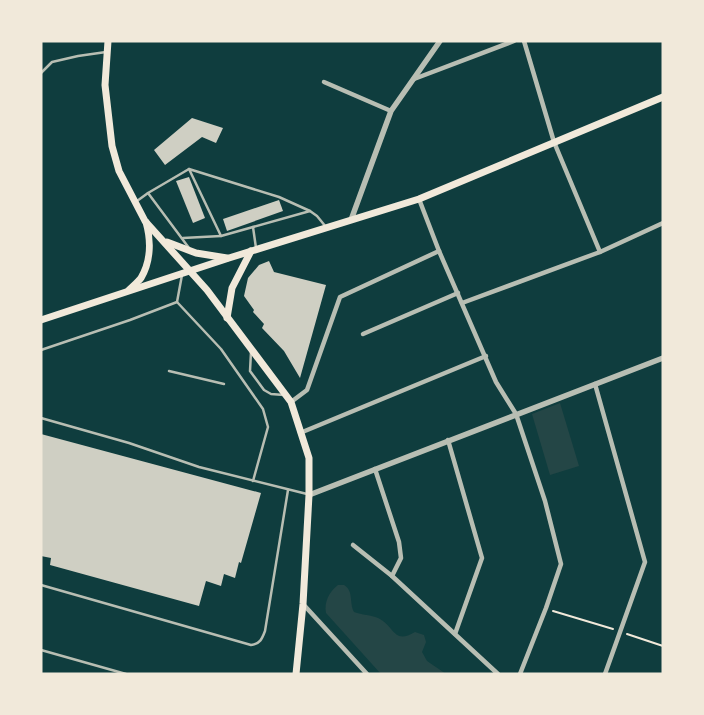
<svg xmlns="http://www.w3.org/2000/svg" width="704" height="715" font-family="Bitter,serif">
	<rect width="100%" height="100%" fill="#0f3d3e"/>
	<g fill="#244646">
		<polygon points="560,403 579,466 550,475 532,414"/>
		<path d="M 338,585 L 344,585 C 354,591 349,603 354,612 C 362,615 371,615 378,618 C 395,626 393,645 415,632 L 424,635 L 426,642 L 422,652 L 427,661 L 446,674 L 381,674 L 326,613 C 324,602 329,592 338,585 Z"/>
	</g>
	<g fill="#cfcfc3">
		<polygon points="192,118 223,128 216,143 202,137 165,165 154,150"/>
		<polygon points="189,177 205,218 193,223 176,181"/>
		<polygon points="279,200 283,211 227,231 223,219"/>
		<polygon points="269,261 274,272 326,285 300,378 284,351 262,328 264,324 253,312 254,310 244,296 248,278 259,265"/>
		<polygon points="41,434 261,493 241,563 239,562 235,578 224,574 221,586 206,581 199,606 50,565 51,558 41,556"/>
	</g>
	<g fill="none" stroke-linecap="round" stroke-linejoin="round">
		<g stroke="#f1e9da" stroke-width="2">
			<polyline points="553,611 613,629"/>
			<polyline points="627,634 663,646"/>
		</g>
		<g stroke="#b8beb3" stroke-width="2.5">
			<polyline points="41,73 52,62 78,56 106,52"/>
			<polyline points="189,169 148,193 189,248"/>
			<polyline points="137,201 148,193"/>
			<polyline points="253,227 310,211"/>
			<polyline points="183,238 221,236"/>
			<polyline points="256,248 253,227 221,236 189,169 279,197 310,211 317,216 326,227"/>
			<polyline points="177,302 221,349 263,409 268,427 253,481"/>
			<polyline points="41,350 130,320 177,302 182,275"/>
			<polyline points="251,352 250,371 264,390 271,394 284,395"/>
			<polyline points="169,371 224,384"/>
			<polyline points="41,418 129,443 199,467 307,494"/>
			<path d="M 41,585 L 251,645 C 260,644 262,639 265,631 L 288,490"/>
			<polyline points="41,650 126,674"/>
		</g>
		<g stroke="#b8beb3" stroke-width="4.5">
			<polyline points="524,41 554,142 600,252"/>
			<polyline points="414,79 514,41"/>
			<polyline points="324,82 391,111"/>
			<polyline points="419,199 439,251 496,382 516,414 545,501 561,564 546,608 520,674"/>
			<polyline points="462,303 600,252 663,223"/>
			<polyline points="363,334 458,293"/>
			<polyline points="595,384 645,562 605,674"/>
			<polyline points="291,402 307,390 340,297 439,251"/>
			<polyline points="300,433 486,356"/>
			<polyline points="448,440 482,558 455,634"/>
			<polyline points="375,469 399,542 401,558 392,576"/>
			<polyline points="353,545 392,576 498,674"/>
			<polyline points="303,604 367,674"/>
		</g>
		<g stroke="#b8beb3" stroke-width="5.5">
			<polyline points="351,220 391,111 440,41"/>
			<polyline points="309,495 663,358"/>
		</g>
		<g stroke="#f1e9da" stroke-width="7">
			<polyline points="108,41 105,85 112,146 119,171 145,221 207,290 291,402 309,458 309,495 303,604 296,674"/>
			<polyline points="167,242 196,253 227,258"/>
			<path d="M 129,290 C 133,286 138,282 141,278 C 151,261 151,240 146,222"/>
			<polyline points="227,318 232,288 251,251"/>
			<polyline points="41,320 229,258 419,199 663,97"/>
		</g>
	</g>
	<rect width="704" height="715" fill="none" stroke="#f1e9da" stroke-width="85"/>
</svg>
